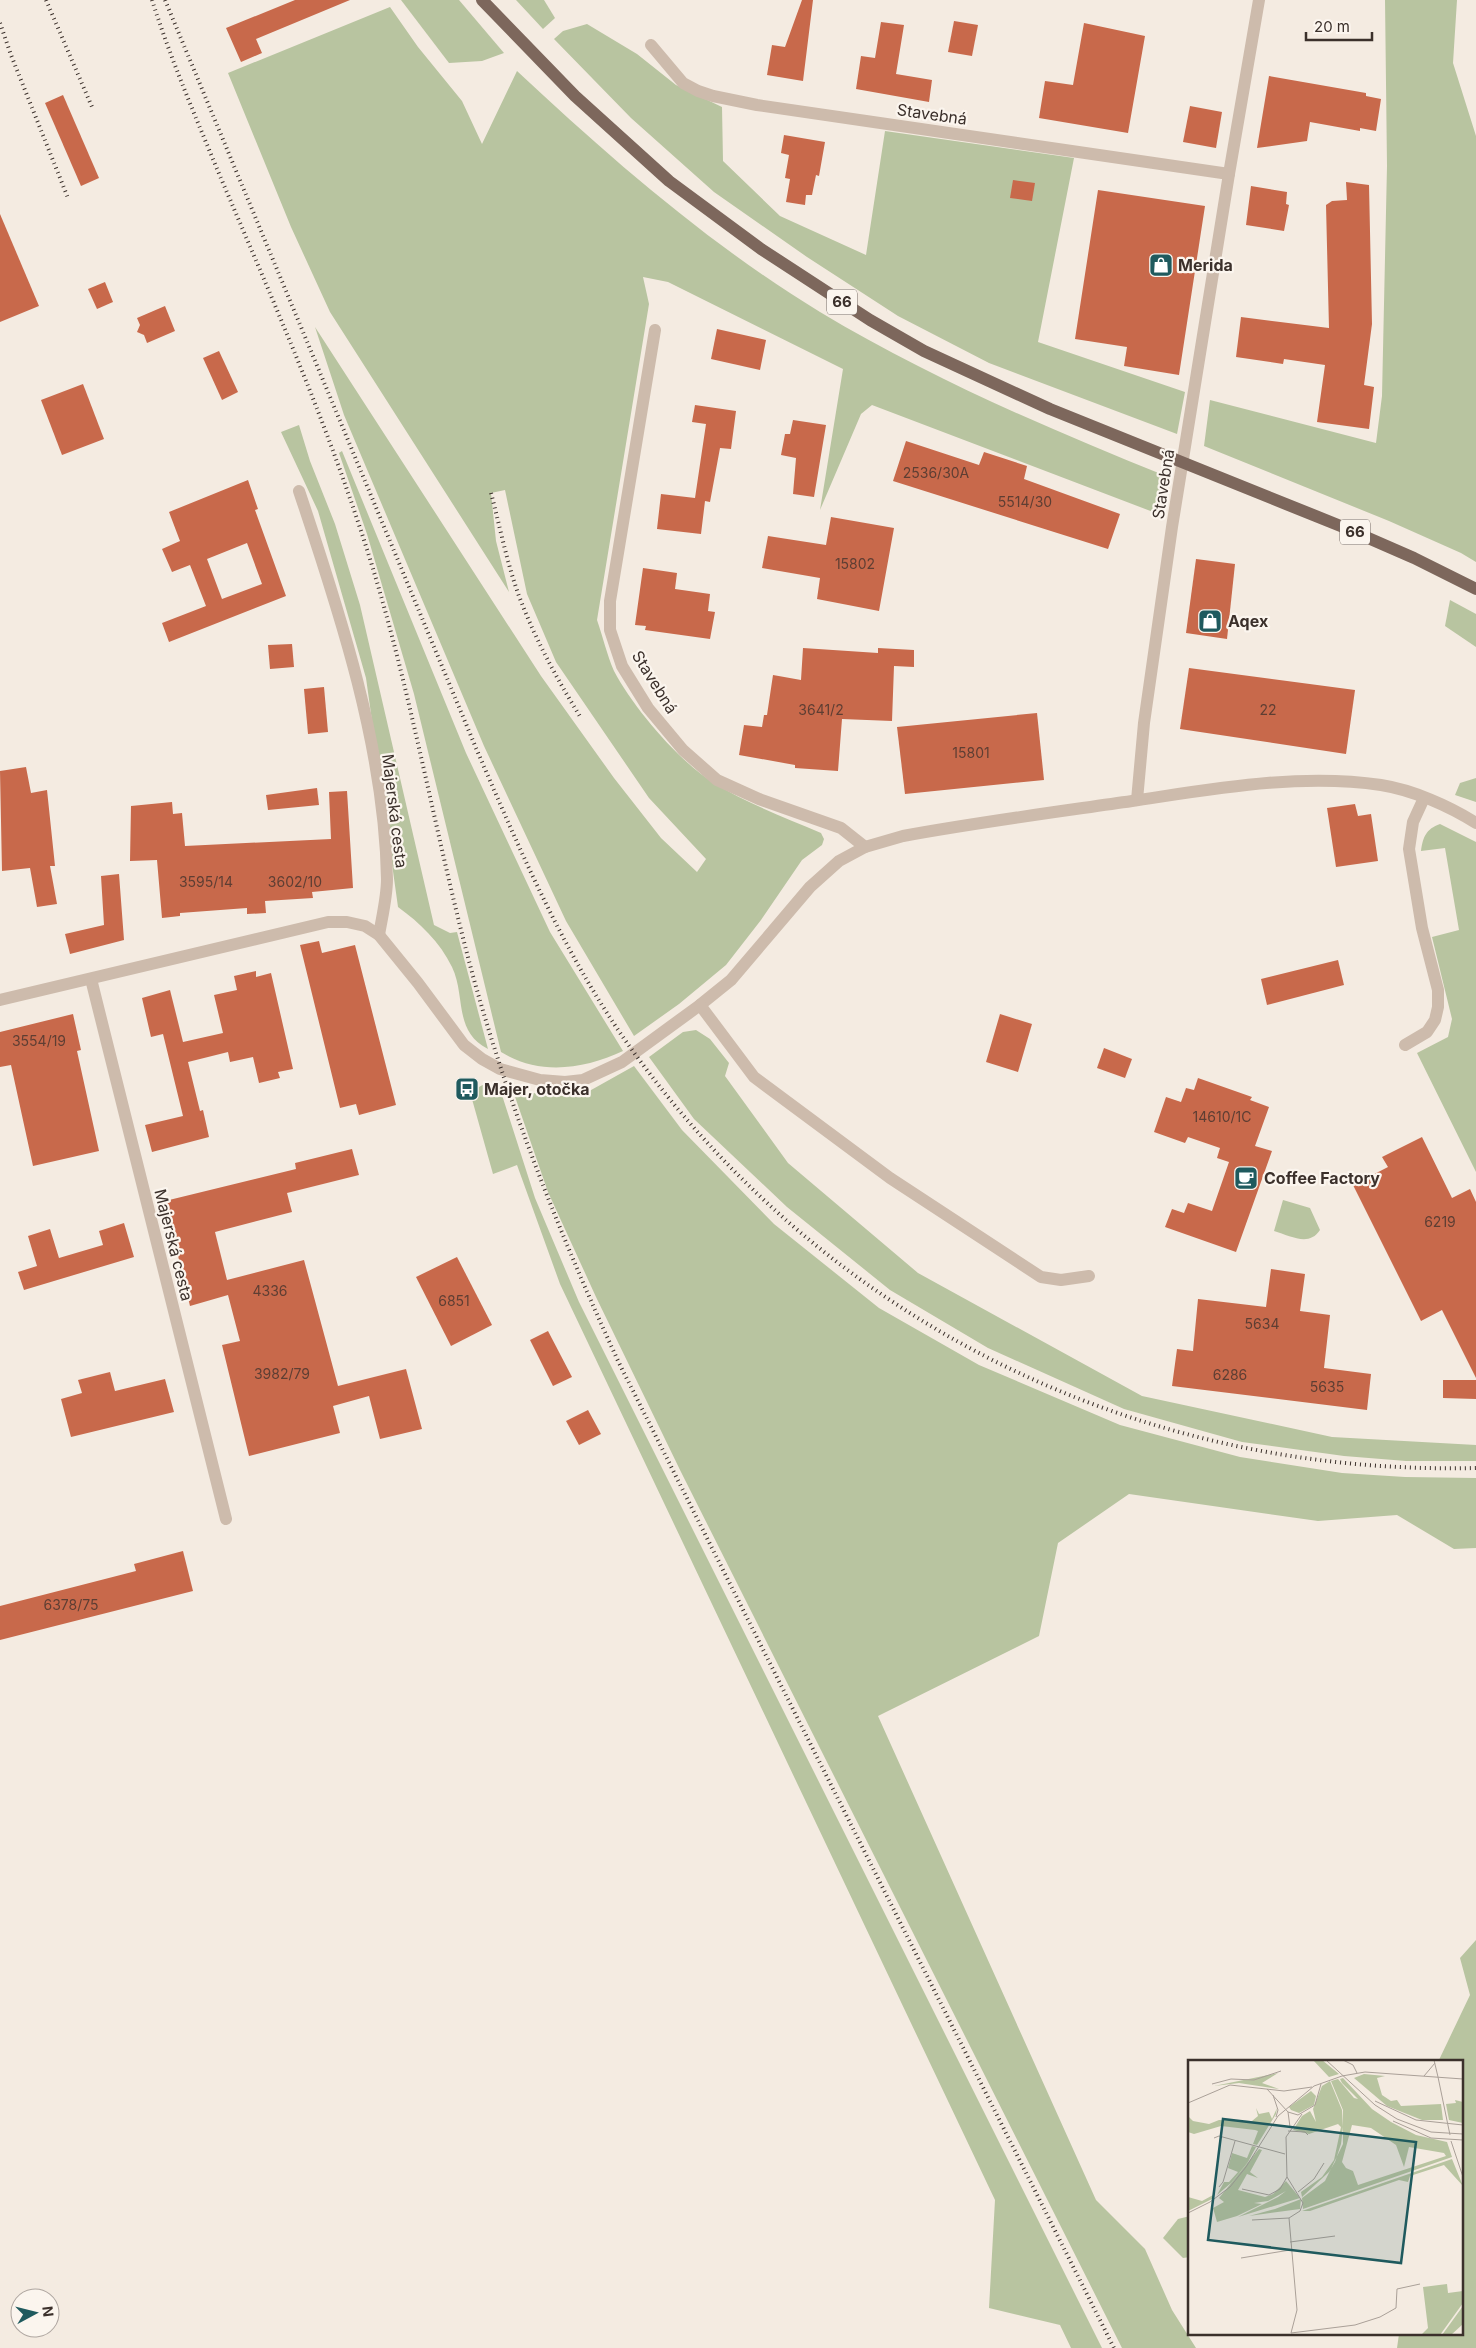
<svg xmlns="http://www.w3.org/2000/svg" width="1476" height="2348" font-family="Inter,sans-serif">
	<rect width="100%" height="100%" fill="#f4ebe1"/>
	<g fill="#b8c4a0">
		<polygon points="401,0 459,0 504,53 482,61 449,63"/>
		<polygon points="516,0 544,0 555,18 543,29"/>
		<polygon points="1385,0 1457,0 1453,63 1476,136 1476,562 1461,553 1389,521 1204,446 1210,400 1376,443 1382,396 1387,166"/>
		<path d="M 390,7 L 418,47 L 462,101 L 482,144 L 517,71 C 611,159 710,245 820,312 C 930,378 1047,428 1166,476 L 1161,515 L 872,405 L 861,414 L 820,510 L 843,369 L 668,282 L 643,277 L 649,304 L 597,620 C 603,637 607,655 614,671 C 633,707 677,759 711,781 C 745,803 784,817 821,833 L 824,839 L 822,845 L 802,860 L 761,920 L 726,965 L 679,1004 L 634,1036 L 566,921 L 484,746 L 344,415 L 315,327 L 541,676 L 614,778 L 661,838 L 697,872 L 706,859 L 649,798 L 556,662 L 527,594 L 505,490 L 491,493 L 496,541 L 509,592 L 330,312 L 291,227 L 228,73 Z"/>
		<polygon points="587,24 637,54 676,85 722,107 723,161 780,216 866,255 885,131 1074,158 1038,342 1185,392 1177,434 989,363 898,316 807,257 714,192 631,118 554,39 563,31"/>
		<path d="M 299,425 L 310,461 L 335,524 L 360,605 L 434,925 L 450,933 L 457,932 L 488,1049 C 453,1031 466,996 452,967 C 440,942 420,923 398,907 L 366,678 L 318,511 L 281,432 Z"/>
		<path d="M 342,451 L 466,753 L 550,932 L 623,1051 C 584,1069 540,1076 501,1052 L 414,694 L 367,534 L 339,453 Z"/>
		<polygon points="1450,600 1476,614 1476,647 1445,626"/>
		<polygon points="1476,778 1476,802 1455,795 1460,783"/>
		<path d="M 1440,824 L 1476,842 L 1476,1172 L 1417,1053 L 1448,1037 L 1452,1019 L 1432,937 L 1459,930 L 1445,848 L 1421,851 C 1423,837 1426,829 1440,824 Z"/>
		<polygon points="696,1030 710,1039 729,1063 725,1076 788,1163 918,1273 1142,1396 1332,1437 1476,1445 1476,1461 1406,1461 1344,1456 1242,1442 1124,1409 988,1348 890,1290 787,1207 694,1119 649,1057 683,1032"/>
		<polygon points="634,1066 682,1130 774,1224 879,1308 979,1365 1120,1425 1240,1457 1342,1473 1405,1477 1476,1478 1476,1548 1454,1549 1397,1515 1318,1521 1129,1494 1058,1543 1039,1636 878,1716 1096,2200 1145,2249 1172,2310 1196,2348 1122,2348 681,1472 596,1297 548,1192 513,1091 563,1096 584,1094"/>
		<polygon points="488,1082 501,1092 535,1198 579,1302 1102,2348 1071,2348 1060,2325 989,2308 995,2200 560,1284 517,1165 493,1174 470,1092"/>
		<path d="M 1283,1200 L 1310,1208 L 1320,1230 C 1309,1247 1291,1236 1274,1231 Z"/>
		<polygon points="1476,1940 1476,2348 1397,2348 1399,2334 1462,2334 1462,2062 1438,2062 1470,1995 1460,1958"/>
		<polygon points="1190,2216 1190,2257 1183,2258 1163,2238 1178,2219"/>
	</g>
	<g fill="#c8694b" fill-rule="evenodd">
		<polygon points="295,0 350,0 256,39 262,53 241,62 226,28"/>
		<polygon points="802,0 813,0 803,81 767,75 772,45 785,47"/>
		<polygon points="954,21 978,25 972,56 948,52"/>
		<polygon points="881,22 904,25 896,74 932,80 929,102 856,89 861,56 875,58"/>
		<polygon points="1084,23 1145,36 1128,133 1039,118 1045,81 1073,85"/>
		<polygon points="1269,76 1366,93 1366,96 1381,99 1376,131 1360,128 1360,131 1310,122 1307,141 1257,148"/>
		<polygon points="63,95 99,178 81,186 45,103"/>
		<polygon points="1190,106 1222,112 1216,148 1183,142"/>
		<polygon points="784,135 825,142 819,176 816,175 812,195 806,195 805,205 786,202 790,179 785,178 789,155 781,153"/>
		<polygon points="1013,180 1035,183 1032,201 1010,198"/>
		<polygon points="1346,182 1369,185 1372,324 1364,385 1374,387 1369,429 1317,422 1325,365 1284,359 1283,364 1236,357 1241,317 1329,328 1326,205 1332,201 1347,200"/>
		<polygon points="1251,186 1287,192 1286,204 1289,205 1284,231 1246,225"/>
		<polygon points="1098,190 1205,206 1179,375 1124,366 1127,347 1075,339"/>
		<polygon points="0,214 39,306 0,322"/>
		<polygon points="105,282 113,302 97,309 88,289"/>
		<polygon points="165,306 175,331 147,343 144,335 137,332 140,325 137,318"/>
		<polygon points="717,329 766,340 760,370 711,359"/>
		<polygon points="219,351 238,392 222,400 203,358"/>
		<polygon points="83,384 104,439 62,455 41,400"/>
		<polygon points="695,405 736,411 731,449 720,448 710,502 705,501 701,534 657,529 661,494 695,498 706,424 692,422"/>
		<polygon points="793,420 826,425 814,497 793,494 796,458 781,455 785,434 790,434"/>
		<polygon points="906,441 979,465 984,452 1027,466 1024,479 1120,514 1108,549 893,481"/>
		<path d="M 248,480 L 258,509 L 255,510 L 286,596 L 169,642 L 162,623 L 206,606 L 190,565 L 172,572 L 162,549 L 180,541 L 169,512 ZM 247,543 L 262,584 L 222,599 L 207,559 Z"/>
		<polygon points="831,517 894,528 879,611 817,599 820,578 762,568 768,536 826,545"/>
		<polygon points="1196,559 1235,564 1227,639 1186,633"/>
		<polygon points="643,568 677,573 675,589 710,594 708,611 715,612 710,639 645,630 646,626 635,625"/>
		<polygon points="292,644 294,667 270,669 268,645"/>
		<polygon points="803,648 878,653 878,648 914,650 914,667 894,666 892,721 842,719 838,771 795,768 795,765 739,755 744,725 762,727 764,715 767,715 773,675 801,680"/>
		<polygon points="1189,668 1355,690 1346,754 1180,729"/>
		<polygon points="324,687 328,732 308,734 304,689"/>
		<polygon points="1037,713 1044,780 905,794 897,727"/>
		<polygon points="26,767 31,793 47,790 55,866 50,866 57,904 37,907 30,868 2,871 0,771"/>
		<polygon points="317,788 319,805 268,810 266,795"/>
		<polygon points="347,791 353,888 312,892 313,898 265,901 266,913 247,914 247,908 180,913 180,916 162,918 157,860 130,861 131,806 172,802 173,814 182,813 185,846 331,839 329,792"/>
		<polygon points="1355,804 1358,816 1371,814 1378,861 1336,867 1327,808"/>
		<polygon points="119,874 124,940 70,954 65,934 104,925 101,876"/>
		<polygon points="319,941 322,953 355,945 396,1105 359,1115 356,1104 340,1108 300,945"/>
		<polygon points="1338,960 1344,985 1267,1005 1261,979"/>
		<polygon points="256,971 256,977 271,973 293,1069 278,1072 280,1078 259,1083 253,1057 230,1062 228,1052 188,1062 200,1111 203,1110 209,1137 152,1152 145,1125 183,1116 163,1034 151,1037 142,998 170,990 183,1042 223,1033 214,995 237,990 234,976"/>
		<polygon points="73,1014 81,1050 77,1051 99,1151 33,1166 11,1065 0,1067 0,1032"/>
		<polygon points="1000,1014 1032,1024 1018,1072 986,1062"/>
		<polygon points="1104,1048 1132,1059 1125,1078 1097,1068"/>
		<polygon points="1198,1078 1252,1097 1250,1100 1269,1107 1255,1146 1272,1151 1236,1252 1165,1227 1172,1209 1184,1213 1188,1203 1212,1211 1229,1162 1217,1158 1220,1148 1188,1137 1185,1143 1154,1132 1166,1097 1181,1102 1186,1088 1194,1090"/>
		<polygon points="1422,1137 1452,1198 1470,1189 1476,1202 1476,1378 1442,1310 1421,1321 1353,1185 1388,1167 1382,1157"/>
		<polygon points="352,1149 359,1175 287,1193 292,1212 215,1232 227,1280 304,1260 338,1386 406,1369 422,1429 380,1439 369,1396 333,1406 340,1433 249,1456 222,1345 240,1341 228,1295 190,1306 165,1201 296,1169 295,1163"/>
		<polygon points="124,1223 134,1257 24,1290 18,1272 37,1266 28,1236 50,1229 59,1258 103,1245 99,1231"/>
		<polygon points="457,1257 492,1325 451,1346 416,1277"/>
		<polygon points="1271,1269 1305,1274 1300,1311 1330,1315 1324,1368 1371,1374 1367,1410 1172,1386 1177,1349 1193,1351 1198,1299 1266,1307"/>
		<polygon points="548,1331 572,1377 553,1386 530,1340"/>
		<polygon points="110,1372 115,1391 165,1379 174,1412 71,1437 61,1399 82,1393 78,1380"/>
		<polygon points="1443,1380 1476,1380 1476,1399 1443,1398"/>
		<polygon points="588,1410 601,1434 579,1445 566,1421"/>
		<polygon points="183,1551 193,1591 0,1640 0,1606 136,1571 134,1564"/>
	</g>
	<g fill="none" stroke-linecap="round" stroke-linejoin="round">
		<g stroke="#cdbbac" stroke-width="12">
			<polyline points="651,45 683,83 698,91 713,96 757,105 1229,174"/>
			<polyline points="655,330 610,601 610,630 622,666 648,708 683,750 717,780 759,799 841,828 865,847"/>
			<path d="M 299,491 C 340,613 385,750 387,879 C 387,897 382,917 379,935"/>
			<polyline points="1137,800 1144,723 1172,527 1229,174 1259,0"/>
			<polyline points="91,979 226,1519"/>
			<path d="M 0,1000 L 328,922 L 347,922 L 365,926 L 379,935 L 418,983 L 464,1045 L 482,1059 L 500,1069 L 540,1080 L 565,1082 L 583,1080 L 622,1062 L 700,1005 L 731,980 L 810,887 L 839,861 L 865,847 L 903,836 C 979,822 1056,812 1132,801 C 1213,789 1299,773 1381,785 C 1413,790 1449,806 1476,823"/>
			<polyline points="700,1005 754,1077 890,1178 1041,1277 1061,1280 1089,1276"/>
			<polyline points="1405,1045 1427,1032 1435,1020 1438,1007 1438,990 1422,928 1409,849 1413,822 1424,798"/>
		</g>
		<polyline stroke="#7d675c" stroke-width="12" points="482,0 575,96 669,181 761,249 870,320 924,351 1050,409 1343,527 1414,558 1476,589"/>
		<g stroke="#3b302b" stroke-width="4" stroke-dasharray="1 4" stroke-linecap="butt">
			<polyline points="46,0 92,107"/>
			<path d="M 152,0 C 171,60 196,118 220,176 C 268,289 318,402 357,519 C 408,668 432,825 473,976 C 510,1110 561,1237 619,1363 L 1114,2348"/>
			<path d="M 165,0 L 476,748 C 521,853 567,961 635,1054 C 832,1325 1141,1476 1476,1468"/>
			<polyline points="0,23 11,55 68,198"/>
			<path d="M 491,493 C 500,527 507,563 519,596 C 535,639 557,679 581,718"/>
		</g>
	</g>
	<defs>
		<g id="shop-square" transform="scale(1.25)"><rect x="-9" y="-9" width="18" height="18" rx="4" fill="#1f5a5e" stroke="#fbf5ee"/><path d="M-5-2.5h2.3a2.7 3.5 0 0 1 5.4 0H5L5.5 6h-11ZM-1.5-2.5h3a1.5 2.3 0 0 0-3 0Z" fill="#fff"/></g>
		<g id="bus-square" transform="scale(1.25)"><rect x="-9" y="-9" width="18" height="18" rx="4" fill="#1f5a5e" stroke="#fbf5ee"/><path d="M-5-6H5V4H4V6H2V4H-2V6H-4V4H-5ZM-3.5-4V0h7V-4ZM-3.5 1.2v1.5H-2V1.2ZM2 1.2v1.5H3.5V1.2Z" fill="#fff"/></g>
		<g id="cafe-square" transform="scale(1.25)"><rect x="-9" y="-9" width="18" height="18" rx="4" fill="#1f5a5e" stroke="#fbf5ee"/><path d="M-5.5-4.5H6V0H3Q3 3.5 0 3.5H-2.5Q-5.5 3.5-5.5 0ZM3-3.2v2h1.7v-2ZM-6 4.5H4V6H-6Z" fill="#fff"/></g>
	</defs>
	<g fill-rule="evenodd">
		<use href="#shop-square" x="1161" y="265"/>
		<use href="#shop-square" x="1210" y="621"/>
		<use href="#bus-square" x="467" y="1089"/>
		<use href="#cafe-square" x="1246" y="1178"/>
	</g>
	<g text-anchor="middle" stroke-width="4.5" stroke-linejoin="round" paint-order="stroke">
		<g font-size="14" fill="#5e3e33">
			<text x="936" y="478">2536/30A</text>
			<text x="1025" y="507">5514/30</text>
			<text x="855" y="569">15802</text>
			<text x="821" y="715">3641/2</text>
			<text x="1268" y="715">22</text>
			<text x="971" y="758">15801</text>
			<text x="206" y="887">3595/14</text>
			<text x="295" y="887">3602/10</text>
			<text x="39" y="1046">3554/19</text>
			<text x="1222" y="1122">14610/1C</text>
			<text x="1440" y="1227">6219</text>
			<text x="270" y="1296">4336</text>
			<text x="454" y="1306">6851</text>
			<text x="1262" y="1329">5634</text>
			<text x="282" y="1379">3982/79</text>
			<text x="1230" y="1380">6286</text>
			<text x="1327" y="1392">5635</text>
			<text x="71" y="1610">6378/75</text>
		</g>
		<g fill="#fbf5ee" stroke="#756b66" stroke-width="1">
			<rect x="827" y="289.5" width="30" height="25" rx="4"/>
			<rect x="1340" y="519.5" width="30" height="25" rx="4"/>
		</g>
		<g font-size="15" font-weight="bold" fill="#3b302b">
			<text x="842" y="307">66</text>
			<text x="1355" y="537">66</text>
		</g>
		<g font-size="16" fill="#3b302b" stroke="#fbf5ee">
			<text transform="translate(932 114) rotate(8)" y="6">Stavebná</text>
			<text transform="translate(1163 484) rotate(-81)" y="6">Stavebná</text>
			<text transform="translate(655 682) rotate(58)" y="6">Stavebná</text>
			<text transform="translate(395 811) rotate(83)" y="6">Majerská cesta</text>
			<text transform="translate(174 1245) rotate(76)" y="6">Majerská cesta</text>
		</g>
		<g font-size="16" font-weight="bold" fill="#3b302b" stroke="#fbf5ee" text-anchor="start">
			<text x="1178" y="271">Merida</text>
			<text x="1228" y="627">Aqex</text>
			<text x="484" y="1095">Majer, otočka</text>
			<text x="1264" y="1184">Coffee Factory</text>
		</g>
	</g>
	<g transform="translate(1188 2060)">
		<rect width="275" height="275" fill="#f4ebe1"/>
		<path d="M 125,0 L 134,0 L 151,14 L 141,17 ZM 90,13 L 74,23 L 91,29 L 51,23 L 26,26 ZM 176,14 L 197,16 L 189,18 L 194,35 L 203,41 L 209,40 L 213,46 L 253,44 L 255,60 L 234,60 L 199,46 L 166,18 ZM 155,18 L 184,49 L 203,62 L 228,75 L 259,82 L 264,97 L 115,149 L 114,138 L 137,121 L 155,84 L 155,50 L 143,21 L 150,19 L 166,38 L 170,39 L 154,23 L 152,19 ZM 164,65 L 183,68 L 208,85 L 216,107 L 221,87 L 256,93 L 258,96 L 170,125 L 165,111 L 158,108 L 154,102 ZM 142,21 L 154,50 L 155,67 L 153,84 L 147,102 L 141,112 L 114,137 L 113,132 L 134,117 L 146,100 L 153,67 L 150,64 L 121,74 L 105,70 L 114,56 L 122,51 L 128,62 L 125,49 L 134,26 ZM 123,31 L 128,36 L 126,45 L 111,53 L 103,50 L 101,47 ZM 267,40 L 275,42 L 275,63 L 261,60 L 258,44 L 268,43 ZM 68,48 L 71,54 L 81,52 L 84,59 L 89,48 L 88,54 L 69,85 L 65,84 L 70,71 L 67,70 L 33,66 L 6,74 L 0,72 L 0,56 L 5,61 L 21,64 L 31,60 L 64,61 L 70,56 ZM 64,86 L 68,87 L 60,102 L 43,123 L 29,135 L 36,122 L 41,122 L 50,112 L 40,108 L 44,93 L 59,98 ZM 71,89 L 74,90 L 62,112 L 70,118 L 59,114 L 50,130 L 77,137 L 85,134 L 98,121 L 112,138 L 50,157 L 90,137 L 98,131 L 80,141 L 66,143 L 74,144 L 49,156 L 29,162 L 25,148 L 36,142 L 31,138 ZM 264,99 L 275,126 L 256,105 L 222,116 L 220,122 L 211,120 L 122,151 L 114,151 ZM 27,134 L 24,139 L 0,151 L 0,137 L 14,141 ZM 113,139 L 112,149 L 61,156 L 87,149 ZM 259,224 L 260,233 L 275,231 L 275,243 L 252,275 L 233,275 L 240,268 L 235,227 ZM 275,246 L 275,264 L 263,275 L 254,275 Z" fill="#b8c4a0" fill-rule="evenodd"/>
		<path fill="none" stroke="#aaa098" stroke-width="1" d="M 138,0 L 187,45 L 209,59 L 243,72 L 275,74M 155,0 L 165,5 L 169,13M 246,0 L 250,17M 236,16 L 247,3M 250,17 L 262,75M 24,24 L 43,19 L 66,20 L 93,11M 79,29 L 100,52 L 110,55 L 127,45 L 133,24M 85,35 L 90,50 L 88,57M 187,41 L 228,60 L 275,65M 0,43 L 42,25 L 96,31 L 124,27M 100,52 L 102,67M 205,61 L 243,78 L 275,80M 100,71 L 117,72 L 120,75M 26,78 L 31,76 L 97,94M 263,81 L 275,117M 31,127 L 35,122 L 47,81M 54,129 L 81,135 L 92,129 L 99,117M 110,132 L 126,119 L 136,103M 0,153 L 22,142 L 42,127 L 58,107 L 90,56 L 126,26 L 154,16 L 177,12 L 275,19M 101,158 L 112,151 L 115,143 L 99,117 L 98,77 L 114,54M 101,158 L 109,250 L 103,273M 64,160 L 101,158M 102,182 L 147,176M 53,198 L 102,190M 103,273 L 167,265 L 192,257 L 208,248 L 209,229 L 232,224"/>
		<path fill="#1f5a5e" fill-opacity="0.15" stroke="#1f5a5e" stroke-width="2.5" d="M 35,59 L 228,82 L 213,203 L 20,180 Z"/>
		<rect width="275" height="275" fill="none" stroke="#3b302b" stroke-width="2.5"/>
	</g>
	<g transform="translate(35 2313) rotate(83)"><circle r="24" fill="#fbf5ee" stroke="#aea6a0"/>
	<path d="M0-4L9 19L0 12L-9 19Z" fill="#1f5a5e"/>
	<text y="-8" font-size="14" font-weight="bold" text-anchor="middle" fill="#3b302b">N</text>
	</g>
	<path d="M1306 32v8h66v-8" fill="none" stroke="#3b302b" stroke-width="2.5"/>
	<text x="1314" y="32" font-size="15" fill="#3b302b" stroke="#fbf5ee" stroke-width="4" paint-order="stroke">20 m</text>
</svg>
